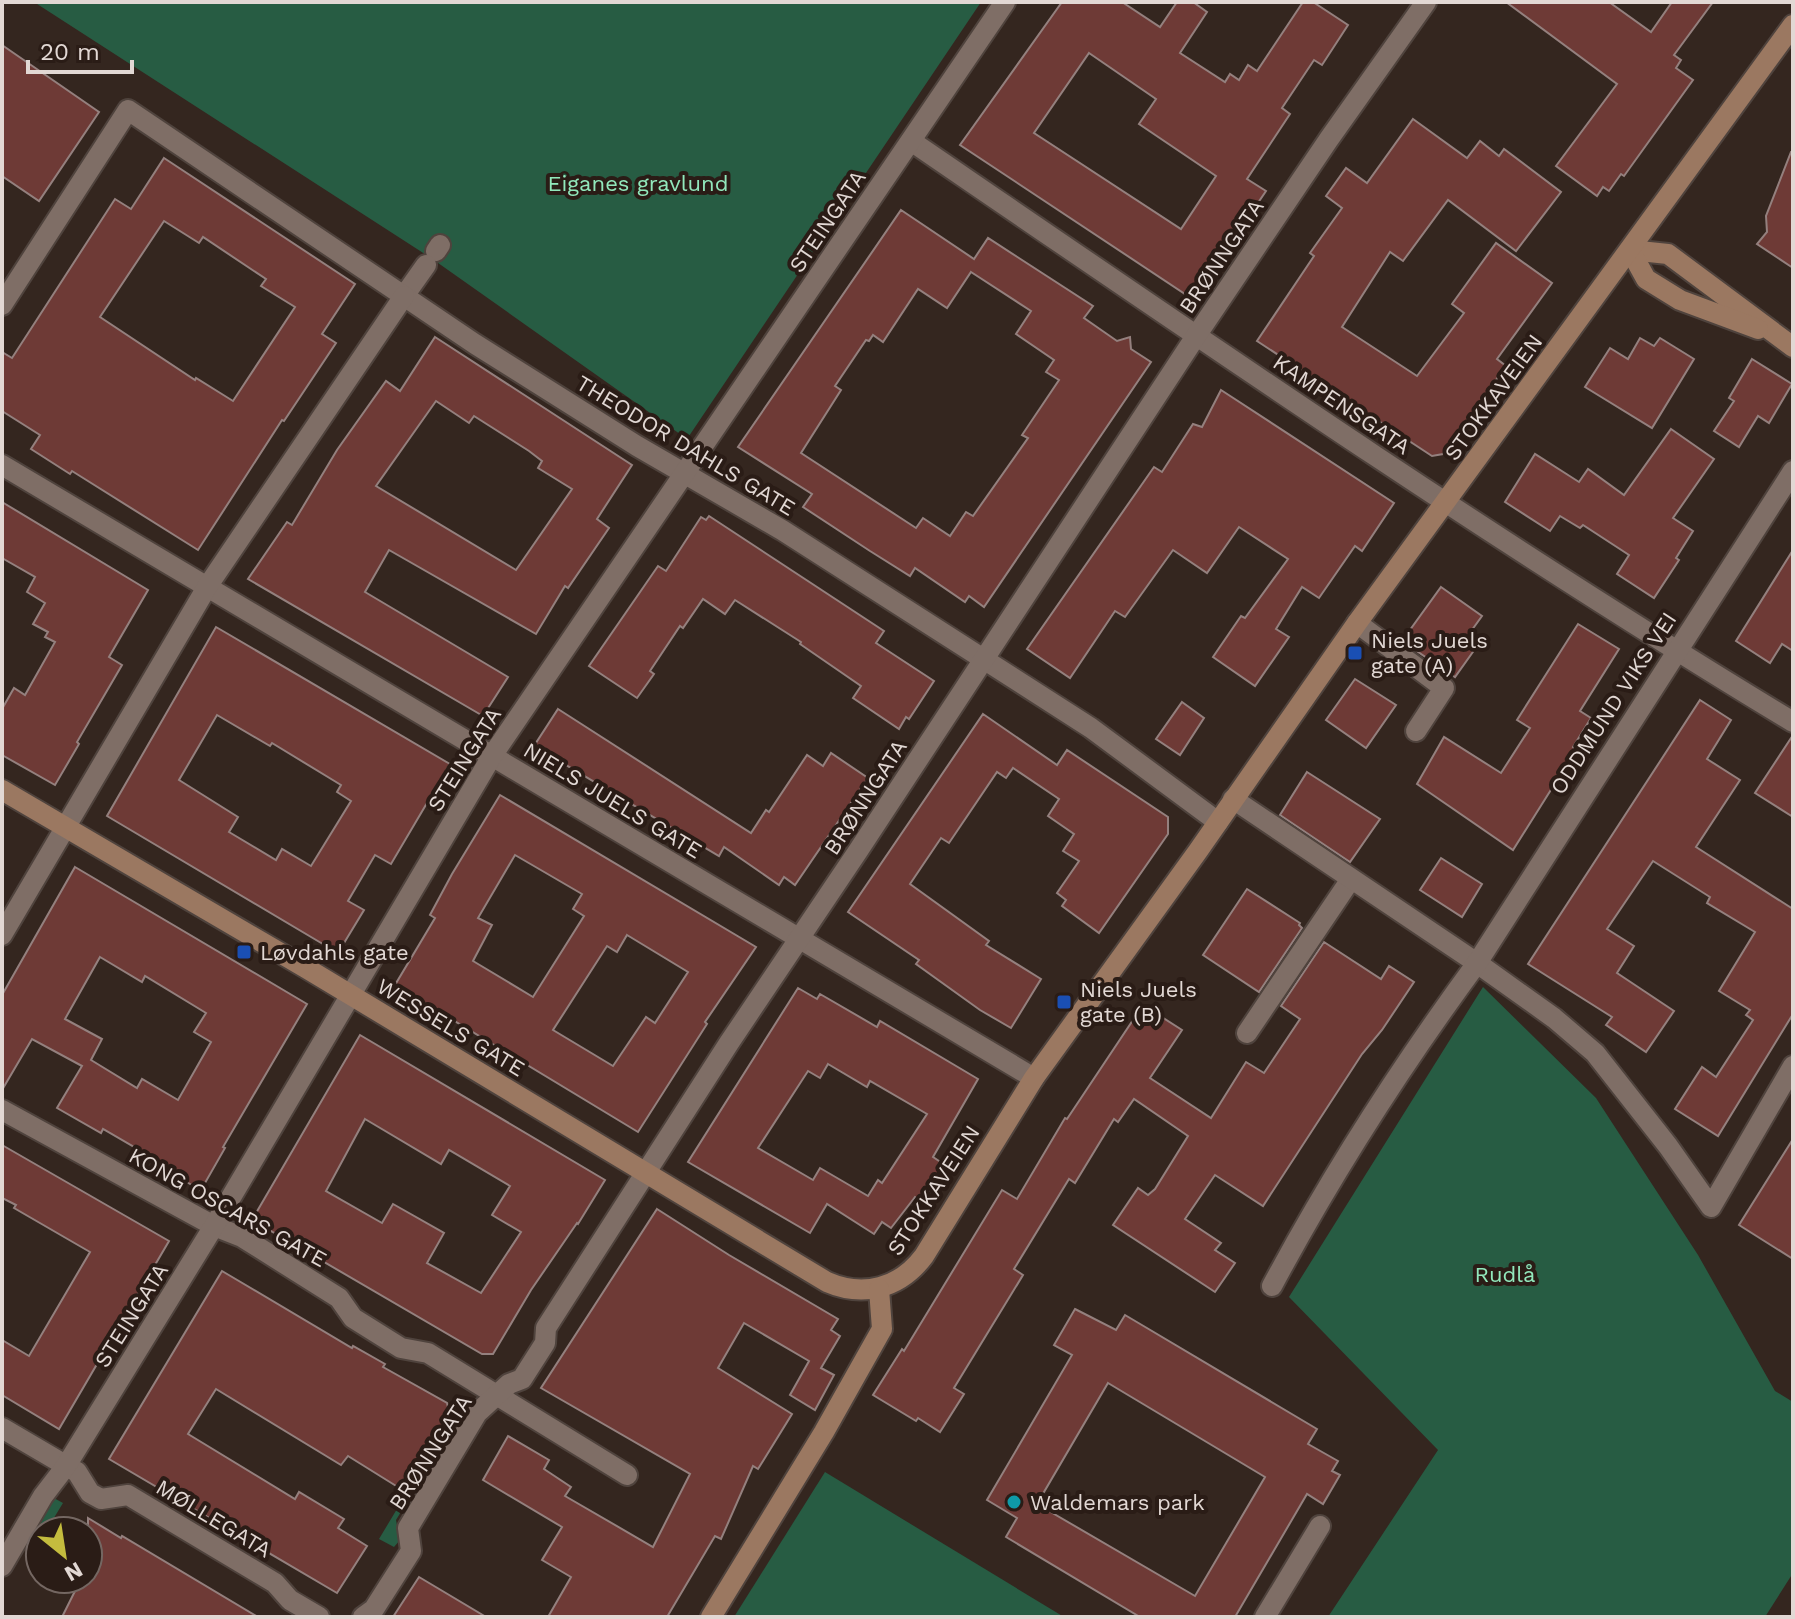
<svg xmlns="http://www.w3.org/2000/svg" width="1795" height="1619" font-family="'Work Sans',sans-serif">
	<rect width="100%" height="100%" fill="#34261f"/>
	<g fill="#275c43">
		<polygon points="34,2 981,2 687,439 431,258"/>
		<polygon points="1483,987 1596,1098 1698,1255 1775,1391 1793,1402 1793,1573 1765,1617 1328,1617 1438,1450 1289,1297"/>
		<polygon points="825,1472 1064,1617 734,1617"/>
		<polygon points="406,1494 410,1497 396,1520 400,1540 394,1547 379,1539"/>
		<polygon points="52,1497 63,1503 46,1531 40,1531 40,1541 36,1547 34,1528"/>
	</g>
	<g fill="#6e3a36" stroke="#94807e" stroke-width="2" fill-rule="evenodd">
		<path d="M 1062,2 L 1122,2 L 1160,27 L 1177,2 L 1193,2 L 1207,12 L 1180,53 L 1225,82 L 1230,74 L 1239,80 L 1248,65 L 1257,71 L 1303,2 L 1313,2 L 1348,25 L 1322,65 L 1314,60 L 1282,108 L 1290,114 L 1247,179 L 1266,191 L 1200,288 L 1188,296 L 960,145 ZM 1089,53 L 1156,99 L 1139,124 L 1216,176 L 1181,229 L 1034,133 Z"/>
		<polygon points="1506,2 1609,2 1651,32 1672,2 1713,2 1674,55 1681,60 1676,68 1693,80 1624,176 1621,174 1609,191 1603,187 1597,196 1556,166 1617,84"/>
		<polygon points="2,45 99,112 39,201 2,176"/>
		<polygon points="1413,119 1467,158 1480,141 1499,156 1504,149 1561,192 1516,251 1448,200 1403,261 1390,252 1342,327 1417,376 1464,313 1452,304 1496,243 1552,283 1497,359 1506,366 1443,454 1432,456 1257,341 1314,256 1310,253 1342,208 1326,196 1346,168 1367,183"/>
		<polygon points="1791,152 1793,152 1793,268 1757,244 1767,232 1766,216"/>
		<path d="M 164,158 L 355,284 L 322,334 L 336,343 L 284,421 L 282,420 L 198,550 L 72,471 L 70,474 L 31,449 L 40,435 L 2,411 L 2,352 L 12,358 L 115,199 L 131,209 ZM 164,221 L 199,243 L 203,237 L 266,279 L 261,286 L 295,307 L 233,401 L 196,378 L 195,380 L 100,317 Z"/>
		<path d="M 901,210 L 974,259 L 988,238 L 1093,306 L 1084,318 L 1117,341 L 1130,337 L 1131,349 L 1151,362 L 984,607 L 969,596 L 965,602 L 915,568 L 910,576 L 870,551 L 803,507 L 812,494 L 738,447 ZM 971,272 L 1031,311 L 1016,334 L 1054,360 L 1046,372 L 1059,380 L 1022,435 L 1028,438 L 973,516 L 966,512 L 950,536 L 923,518 L 916,528 L 801,453 L 841,390 L 835,386 L 866,340 L 869,341 L 873,335 L 883,342 L 918,289 L 947,308 Z"/>
		<path d="M 435,337 L 632,465 L 597,519 L 609,528 L 568,588 L 565,586 L 536,634 L 389,550 L 365,592 L 508,677 L 483,716 L 248,579 L 287,522 L 292,525 L 337,450 L 386,381 L 400,391 ZM 436,401 L 469,423 L 474,416 L 529,451 L 542,461 L 538,468 L 572,489 L 516,570 L 376,486 Z"/>
		<polygon points="1640,338 1654,346 1660,338 1694,359 1652,428 1585,387 1610,348 1628,359"/>
		<polygon points="1752,359 1792,384 1769,423 1758,416 1739,447 1714,431 1734,401 1729,398"/>
		<polygon points="1221,390 1394,503 1362,551 1355,546 1319,598 1302,587 1276,629 1289,637 1255,686 1213,657 1241,616 1245,618 1288,559 1239,527 1207,573 1173,550 1125,617 1115,611 1070,678 1027,649 1154,467 1162,472 1193,424 1202,427"/>
		<polygon points="1671,429 1714,459 1673,518 1693,531 1676,558 1679,560 1654,598 1617,574 1629,555 1583,525 1580,528 1560,516 1550,531 1505,502 1535,454 1579,482 1588,469 1624,495"/>
		<polygon points="2,502 148,590 109,657 122,665 77,742 79,744 55,785 2,755 2,709 14,688 25,695 55,642 45,637 48,632 33,624 45,603 27,592 35,577 2,558"/>
		<polygon points="709,516 884,631 876,643 934,681 909,719 906,717 899,729 853,698 861,686 800,644 801,642 735,600 725,614 703,599 683,628 680,626 650,671 654,674 637,698 589,666 658,566 666,571 701,517 706,520"/>
		<polygon points="1793,550 1793,651 1782,644 1770,663 1736,641"/>
		<polygon points="1441,587 1482,616 1464,641 1475,649 1455,677 1402,641"/>
		<polygon points="1578,624 1619,649 1580,711 1591,718 1573,747 1576,750 1513,850 1417,784 1444,737 1501,773 1530,728 1517,720"/>
		<path d="M 216,627 L 450,764 L 391,864 L 375,855 L 348,901 L 364,910 L 338,953 L 107,816 ZM 217,715 L 270,746 L 272,743 L 341,785 L 337,792 L 351,801 L 311,866 L 282,849 L 276,860 L 229,832 L 238,817 L 179,780 Z"/>
		<polygon points="1355,679 1396,705 1366,748 1326,720"/>
		<polygon points="1700,700 1731,720 1707,759 1740,780 1696,847 1793,909 1793,1014 1718,1136 1675,1109 1702,1067 1716,1077 1753,1020 1746,1015 1750,1010 1719,991 1755,932 1707,903 1710,897 1653,861 1607,929 1634,946 1617,973 1674,1011 1646,1052 1606,1025 1612,1017 1528,964"/>
		<polygon points="1182,702 1204,718 1180,755 1156,739"/>
		<polygon points="558,709 751,833 766,810 769,812 807,755 823,766 831,753 868,778 795,885 784,877 779,885 724,847 719,856 534,746"/>
		<polygon points="983,714 1057,765 1067,750 1168,817 1168,834 1099,933 1062,906 1066,900 1057,893 1079,861 1063,851 1074,834 1048,816 1059,799 1013,768 1006,778 997,772 949,843 941,838 910,884 989,941 986,945 1041,979 1011,1028 980,1010 916,964 919,960 848,912"/>
		<polygon points="1793,735 1793,817 1755,793"/>
		<polygon points="1307,772 1380,819 1350,862 1280,815"/>
		<path d="M 500,795 L 756,947 L 705,1022 L 707,1024 L 638,1132 L 395,985 L 435,918 L 430,915 L 452,874 ZM 515,855 L 582,894 L 573,909 L 584,916 L 533,997 L 473,961 L 492,925 L 478,918 ZM 627,935 L 688,972 L 655,1023 L 646,1017 L 613,1066 L 553,1030 L 607,946 L 617,952 Z"/>
		<polygon points="1441,858 1482,884 1462,917 1420,890"/>
		<path d="M 75,867 L 307,1004 L 223,1147 L 225,1148 L 201,1190 L 156,1165 L 158,1161 L 103,1129 L 101,1133 L 57,1108 L 82,1066 L 32,1039 L 2,1090 L 2,995 ZM 100,957 L 142,982 L 145,976 L 206,1013 L 194,1032 L 211,1042 L 178,1100 L 142,1079 L 137,1088 L 91,1060 L 102,1039 L 65,1019 Z"/>
		<polygon points="1247,889 1300,923 1299,925 1302,928 1259,992 1203,955"/>
		<polygon points="1324,942 1381,979 1389,966 1414,982 1382,1030 1362,1054 1263,1206 1215,1175 1185,1219 1221,1243 1215,1250 1235,1263 1215,1292 1113,1225 1138,1188 1148,1195 1155,1189 1188,1136 1134,1099 1118,1122 1114,1119 1075,1183 1069,1179 1014,1269 1023,1275 954,1388 964,1394 940,1432 918,1418 916,1421 873,1395 902,1349 904,1351 1002,1190 1017,1199 1065,1118 1067,1119 1143,1005 1182,1030 1150,1078 1211,1118 1246,1062 1264,1073 1300,1019 1281,1006"/>
		<path d="M 798,988 L 817,999 L 820,994 L 877,1027 L 880,1021 L 978,1079 L 933,1157 L 945,1165 L 922,1202 L 915,1197 L 891,1228 L 882,1222 L 874,1234 L 827,1204 L 810,1233 L 688,1162 ZM 828,1064 L 867,1087 L 870,1081 L 927,1114 L 882,1183 L 878,1180 L 868,1196 L 820,1168 L 813,1180 L 758,1148 L 808,1071 L 820,1078 Z"/>
		<path d="M 360,1035 L 605,1180 L 578,1224 L 577,1223 L 531,1290 L 493,1354 L 482,1354 L 252,1220 ZM 365,1119 L 441,1164 L 449,1150 L 510,1186 L 492,1215 L 521,1232 L 481,1293 L 427,1263 L 444,1233 L 393,1204 L 382,1223 L 326,1191 Z"/>
		<polygon points="1793,1139 1793,1259 1739,1225"/>
		<polygon points="2,1145 169,1241 59,1429 2,1395 2,1340 29,1356 90,1252 14,1208 16,1205 2,1198"/>
		<polygon points="657,1209 729,1255 838,1319 831,1330 840,1336 821,1368 834,1375 815,1410 790,1395 809,1361 744,1323 718,1368 792,1414 758,1469 753,1466 721,1539 715,1536 667,1617 548,1617 571,1577 542,1560 562,1527 483,1480 508,1436 549,1460 544,1469 571,1487 565,1496 653,1547 690,1474 541,1388"/>
		<polygon points="222,1271 352,1348 353,1346 385,1364 383,1367 447,1403 450,1416 401,1489 348,1456 341,1465 216,1389 188,1434 295,1499 299,1492 344,1519 338,1528 367,1546 337,1593 109,1459"/>
		<path d="M 1075,1309 L 1116,1330 L 1125,1315 L 1317,1429 L 1308,1444 L 1338,1461 L 1332,1471 L 1340,1475 L 1323,1504 L 1307,1494 L 1235,1617 L 1140,1617 L 1006,1537 L 1017,1518 L 987,1500 L 1072,1355 L 1054,1345 ZM 1108,1383 L 1265,1477 L 1195,1596 L 1037,1504 Z"/>
		<polygon points="88,1518 121,1538 122,1536 258,1617 62,1617 81,1579 88,1579"/>
		<polygon points="419,1577 486,1617 393,1617"/>
	</g>
	<g fill="none" stroke-linecap="round" stroke-linejoin="round">
		<g stroke="#4f433d" stroke-width="24">
			<g id="lane">
				<polyline points="436,251 440,245"/>
				<polyline points="404,296 426,265"/>
				<polyline points="1357,623 1444,688 1416,731"/>
				<polyline points="1247,1033 1351,879"/>
				<polyline points="1265,1617 1320,1526"/>
			</g>
		</g>
		<g stroke="#4f433d" stroke-width="24">
			<g id="street">
				<path d="M 911,141 C 1202,340 1492,540 1793,722"/>
				<polyline points="2,305 128,110 475,344 637,446 782,530 1091,728 1218,822"/>
				<polyline points="2,465 1034,1078"/>
				<polyline points="1233,799 1477,963 1554,1018 1595,1053 1668,1146 1711,1207 1793,1066"/>
				<polyline points="2,935 207,587 404,296"/>
				<polyline points="2,1110 214,1226 242,1237 339,1298 353,1318 401,1348 428,1353 627,1475"/>
				<path d="M 1272,1286 C 1332,1174 1402,1065 1477,963 L 1793,471"/>
				<polyline points="2,1428 77,1472 90,1493 101,1499 128,1495 275,1583 290,1600 319,1617"/>
				<polyline points="2,1566 43,1496 66,1466 214,1226 492,756 1005,2"/>
				<polyline points="363,1617 374,1609 411,1551 408,1528 477,1413 509,1384 522,1379 545,1343 546,1328 729,1043 858,851 1196,336 1329,139 1426,2"/>
			</g>
		</g>
		<g stroke="#4f433d" stroke-width="24">
			<g id="secondary">
				<polyline points="1630,250 1668,254 1793,347"/>
				<polyline points="1630,250 1646,279 1680,300 1758,329"/>
				<path d="M 2,790 L 306,968 L 827,1282 C 864,1298 900,1288 924,1256 L 1034,1078 L 1198,851 L 1357,623 L 1793,25"/>
				<polyline points="711,1617 824,1432 882,1329 879,1289"/>
			</g>
		</g>
		<use href="#lane" stroke="#7f6e66" stroke-width="20"/>
		<use href="#street" stroke="#7f6e66" stroke-width="20"/>
		<use href="#secondary" stroke="#9b7861" stroke-width="20"/>
	</g>
	<g fill="#1a4fb4" stroke="#2a1c16" stroke-width="3">
		<rect x="1347" y="645" width="16" height="16" rx="4"/>
		<rect x="236" y="944" width="16" height="16" rx="4"/>
		<rect x="1056" y="994" width="16" height="16" rx="4"/>
	</g>
	<circle fill="#0f9aa8" stroke="#2a1c16" stroke-width="3" cx="1014" cy="1502" r="8"/>
	<g text-anchor="middle" stroke-width="8" stroke-linejoin="round" paint-order="stroke">
		<g font-size="22" fill="#92e8bc" stroke="#2a1c16">
			<text x="638" y="191">Eiganes gravlund</text>
			<text x="1505" y="1282">Rudlå</text>
		</g>
		<g font-size="22" fill="#e2d8d4" stroke="#2a1c16">
			<text transform="translate(827 221) rotate(-56)" y="8">STEINGATA</text>
			<text transform="translate(1221 256) rotate(-56)" y="8">BRØNNGATA</text>
			<text transform="translate(1493 397) rotate(-54)" y="8">STOKKAVEIEN</text>
			<text transform="translate(1342 404) rotate(34)" y="8">KAMPENSGATA</text>
			<text transform="translate(686 445) rotate(31)" y="8">THEODOR DAHLS GATE</text>
			<text transform="translate(1613 703) rotate(-57)" y="8">ODDMUND VIKS VEI</text>
			<text transform="translate(464 759) rotate(-58)" y="8">STEINGATA</text>
			<text transform="translate(865 797) rotate(-57)" y="8">BRØNNGATA</text>
			<text transform="translate(613 800) rotate(31)" y="8">NIELS JUELS GATE</text>
			<text transform="translate(451 1027) rotate(31)" y="8">WESSELS GATE</text>
			<text transform="translate(933 1190) rotate(-57)" y="8">STOKKAVEIEN</text>
			<text transform="translate(228 1207) rotate(29)" y="8">KONG OSCARS GATE</text>
			<text transform="translate(131 1315) rotate(-58)" y="8">STEINGATA</text>
			<text transform="translate(430 1452) rotate(-57)" y="8">BRØNNGATA</text>
			<text transform="translate(214 1518) rotate(31)" y="8">MØLLEGATA</text>
		</g>
		<g font-size="22" fill="#e2d8d4" stroke="#2a1c16" text-anchor="start">
			<text x="1371" y="648">Niels Juels<tspan x="1371" dy="25">gate (A)</tspan></text>
			<text x="260" y="960">Løvdahls gate</text>
			<text x="1080" y="997">Niels Juels<tspan x="1080" dy="25">gate (B)</tspan></text>
			<text x="1030" y="1510">Waldemars park</text>
		</g>
	</g>
	<rect width="1795" height="1619" fill="none" stroke="#e2d8d4" stroke-width="8"/>
	<g transform="translate(64 1555) rotate(150)"><circle r="38" fill="#2a1c16" stroke="#746762" stroke-width="2"/>
	<path d="M0-6L14 30L0 20L-14 30Z" fill="#c4bc3e"/>
	<text y="-12" font-size="22" font-weight="bold" text-anchor="middle" fill="#e2d8d4">N</text>
	</g>
	<path d="M28 60v12h104v-12" fill="none" stroke="#e2d8d4" stroke-width="4"/>
	<text x="40" y="60" font-size="24" fill="#e2d8d4" stroke="#2a1c16" stroke-width="6" paint-order="stroke">20 m</text>
</svg>
